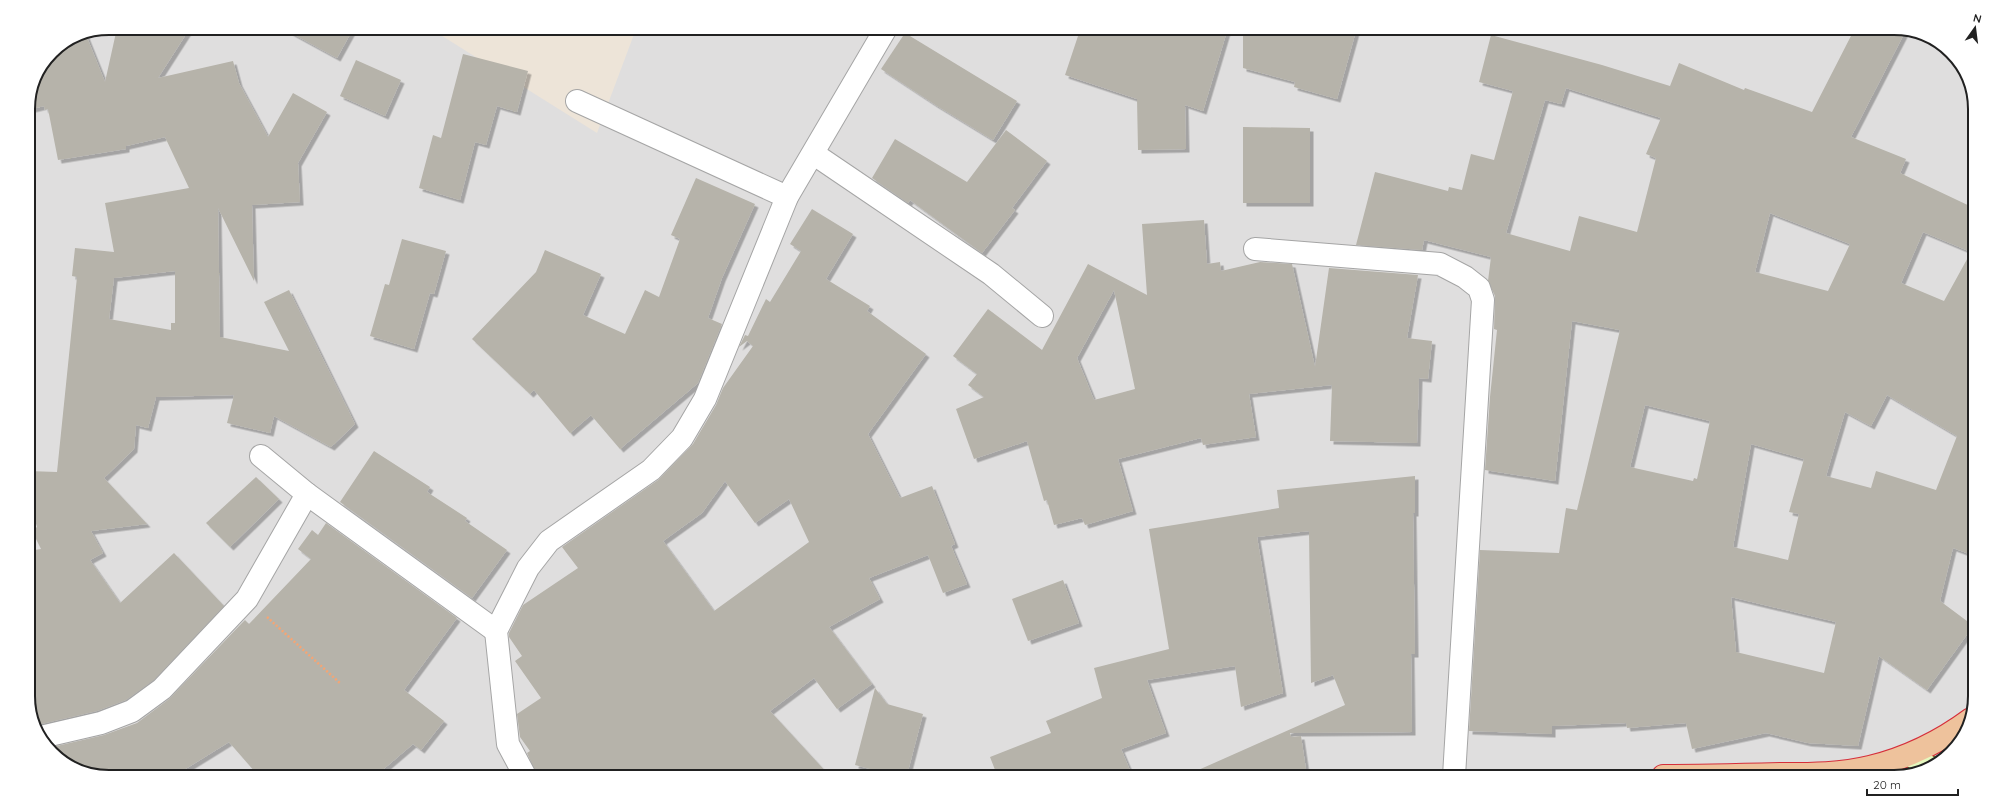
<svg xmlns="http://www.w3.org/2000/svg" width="2003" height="805" font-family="Quicksand,sans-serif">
	<defs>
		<filter id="shadow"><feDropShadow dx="3.5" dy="3.5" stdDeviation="0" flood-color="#0004"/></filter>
	</defs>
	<rect width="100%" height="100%" fill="#f1f0e8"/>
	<polygon fill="#dfdede" points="109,28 1921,32 1958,59 1975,103 1971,723 1939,763 1895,777 82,773 45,746 28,702 28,103 34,77 52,51 78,34"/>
	<polygon fill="#ede4d8" points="431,29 636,29 597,133"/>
	<g fill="#b6b3aa" fill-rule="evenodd" filter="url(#shadow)">
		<path d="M 117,28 L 190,28 L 158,78 L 233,61 L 239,83 L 268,137 L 293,93 L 327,112 L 298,163 L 300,202 L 252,205 L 254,281 L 218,208 L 220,337 L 289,351 L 264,302 L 289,290 L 355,424 L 331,447 L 274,416 L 270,433 L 227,423 L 234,395 L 156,397 L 148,428 L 136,425 L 134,449 L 104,478 L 147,524 L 91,531 L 103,553 L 90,560 L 120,603 L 174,553 L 224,606 L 154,680 L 126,700 L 97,711 L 37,725 L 28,702 L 28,551 L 41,549 L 32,531 L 37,527 L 28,497 L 28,471 L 57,472 L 77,277 L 72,276 L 75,248 L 114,252 L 105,203 L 189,188 L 165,137 L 126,146 L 126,149 L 58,160 L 48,109 L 45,110 L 44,106 L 28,110 L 34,77 L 52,51 L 62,44 L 86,35 L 105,82 ZM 175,271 L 175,323 L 171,323 L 171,330 L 109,319 L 114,278 Z"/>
		<polygon points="282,28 332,29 353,29 337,58"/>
		<polygon points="1080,30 1227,31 1203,111 1185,105 1186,149 1138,150 1137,99 1065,75"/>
		<polygon points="1243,31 1356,31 1337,99 1294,87 1295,82 1243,68"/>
		<path d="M 1853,32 L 1905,32 L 1851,137 L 1906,159 L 1900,173 L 1974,208 L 1972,555 L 1953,548 L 1940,601 L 1971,624 L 1971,629 L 1927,690 L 1879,656 L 1858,746 L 1808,743 L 1766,733 L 1692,749 L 1686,723 L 1627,728 L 1626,723 L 1552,726 L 1552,734 L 1469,731 L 1480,550 L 1559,553 L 1566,508 L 1577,510 L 1620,330 L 1572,321 L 1555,481 L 1485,470 L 1490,397 L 1497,330 L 1494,329 L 1495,296 L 1488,281 L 1491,257 L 1424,240 L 1422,250 L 1356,245 L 1375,172 L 1448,191 L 1449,187 L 1462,190 L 1471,154 L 1494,160 L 1513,91 L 1479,82 L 1491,35 L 1602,65 L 1670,86 L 1679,63 L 1744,90 L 1745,88 L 1812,112 ZM 1566,88 L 1661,118 L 1646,154 L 1656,158 L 1637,232 L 1579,216 L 1570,251 L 1506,233 L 1545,100 L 1561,104 ZM 1770,213 L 1850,244 L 1828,291 L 1755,272 ZM 1923,232 L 1971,252 L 1944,301 L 1901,283 ZM 1887,395 L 1957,436 L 1936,490 L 1876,471 L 1871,488 L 1826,476 L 1845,412 L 1871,426 ZM 1645,405 L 1710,421 L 1697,479 L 1694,478 L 1693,481 L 1630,467 ZM 1751,444 L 1804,459 L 1789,512 L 1799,514 L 1788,560 L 1733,547 ZM 1731,597 L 1836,622 L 1824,673 L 1736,652 Z"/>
		<polygon points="905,33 1017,101 993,140 934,104 881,69"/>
		<polygon points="463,54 528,71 517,112 497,106 486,145 475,142 460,200 419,188 433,135 441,138"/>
		<polygon points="356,60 401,80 385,116 340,96"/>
		<polygon points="1243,127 1310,128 1310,203 1243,203"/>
		<polygon points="1006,130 1047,161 1012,208 1015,210 982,253 910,200 908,203 872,178 895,139 967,182"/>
		<polygon points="696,178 755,204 722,278 708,318 722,324 698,383 620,449 591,415 570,433 534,390 530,394 472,339 536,272 545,250 601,274 583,315 625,334 645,290 659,297 680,239 671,235"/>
		<path d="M 812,209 L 853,234 L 826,279 L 870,306 L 867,311 L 926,354 L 868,434 L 900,498 L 932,486 L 955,544 L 951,546 L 967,584 L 943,593 L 928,555 L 869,578 L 880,599 L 829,627 L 872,684 L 837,709 L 814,678 L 770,711 L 828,774 L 536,774 L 527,753 L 530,751 L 520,737 L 517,714 L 541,698 L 515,661 L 522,656 L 509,637 L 509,633 L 523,605 L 578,568 L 562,547 L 658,480 L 693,444 L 716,405 L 723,388 L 753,346 L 747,341 L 739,347 L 745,335 L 748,336 L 766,299 L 770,302 L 801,251 L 790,244 ZM 725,481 L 755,523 L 789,499 L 809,542 L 714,611 L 663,541 L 702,513 Z"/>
		<path d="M 1204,220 L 1207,264 L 1220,262 L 1221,271 L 1260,262 L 1292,264 L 1315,367 L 1329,268 L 1418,275 L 1407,338 L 1432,341 L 1428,379 L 1419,378 L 1417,443 L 1330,441 L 1332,385 L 1249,394 L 1256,437 L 1203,445 L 1201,438 L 1118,459 L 1133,511 L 1085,525 L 1082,518 L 1054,525 L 1047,500 L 1044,501 L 1027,441 L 974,459 L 956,409 L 984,397 L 968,385 L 977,374 L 953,356 L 988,309 L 1042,350 L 1088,264 L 1147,295 L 1142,224 ZM 1114,290 L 1135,389 L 1094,400 L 1077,358 Z"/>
		<polygon points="402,239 446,251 434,294 430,293 414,349 370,336 385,284 389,285"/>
		<polygon points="374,451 430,487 427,492 467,518 465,521 507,550 472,598 340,502"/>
		<polygon points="1415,476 1415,513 1413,513 1415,654 1411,654 1412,732 1290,733 1291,737 1301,736 1307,776 1187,775 1345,705 1333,675 1311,683 1309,531 1257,537 1283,693 1241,707 1235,666 1147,680 1166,733 1121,749 1132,775 997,775 990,757 1051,733 1046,721 1102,698 1094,668 1169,649 1149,529 1279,508 1277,490"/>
		<polygon points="256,477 279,499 230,547 206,523"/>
		<polygon points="326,523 457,618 404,690 444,721 421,750 413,744 379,773 256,773 229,742 179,773 82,773 48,748 104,735 137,723 169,699 241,624 245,620 249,624 311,559 298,549 312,530 318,535"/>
		<polygon points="1063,580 1079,623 1028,641 1012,599"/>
		<polygon points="875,688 887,704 923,714 907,775 893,775 855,765"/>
	</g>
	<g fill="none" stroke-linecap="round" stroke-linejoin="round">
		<g stroke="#a5a5a5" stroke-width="24">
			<g id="minor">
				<polyline points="577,101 787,197"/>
				<polyline points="814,154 991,274 1042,316"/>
				<polyline points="1255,249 1440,264 1465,277 1479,288 1483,300 1454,776"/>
				<polyline points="307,494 496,631"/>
				<polyline points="41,737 101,723 132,711 162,689 247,599 307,494 261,456"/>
				<polyline points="524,774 508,744 496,631 528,568 549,541 651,470 682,438 705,399 787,197 885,30"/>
			</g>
		</g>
		<g stroke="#4d7609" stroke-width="24">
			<polyline id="secondary" points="1910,755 1929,767"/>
		</g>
		<g stroke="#d52e3a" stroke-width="24">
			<path id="trunk" d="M 1663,776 C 1703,776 1743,775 1782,774 C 1812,774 1841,774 1870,767 C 1907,758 1940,742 1971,719"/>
		</g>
		<polyline stroke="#f5a574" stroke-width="2.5" stroke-dasharray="2 2" stroke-linecap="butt" points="267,617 341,684"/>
		<use href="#minor" stroke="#fff" stroke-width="22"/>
		<use href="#secondary" stroke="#e5f8bf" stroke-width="22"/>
		<use href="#trunk" stroke="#eec29c" stroke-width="22"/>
	</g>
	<path d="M0 0H2003V805H0ZM109 35H1894A74 74 0 0 1 1968 109V696A74 74 0 0 1 1894 770H109A74 74 0 0 1 35 696V109A74 74 0 0 1 109 35Z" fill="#fff" fill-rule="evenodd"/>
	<path fill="none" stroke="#212121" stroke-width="2" d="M109 35H1894A74 74 0 0 1 1968 109V696A74 74 0 0 1 1894 770H109A74 74 0 0 1 35 696V109A74 74 0 0 1 109 35Z"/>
	<g transform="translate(1975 28) rotate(14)" stroke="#ffffff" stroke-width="3" paint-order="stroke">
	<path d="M0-3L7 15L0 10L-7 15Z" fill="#212121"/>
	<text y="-6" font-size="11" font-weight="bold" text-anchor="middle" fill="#212121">N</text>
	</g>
	<path d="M1867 789v6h91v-6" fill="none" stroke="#212121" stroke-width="2"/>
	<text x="1873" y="789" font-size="12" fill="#212121" stroke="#ffffff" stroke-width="3" paint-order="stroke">20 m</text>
</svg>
